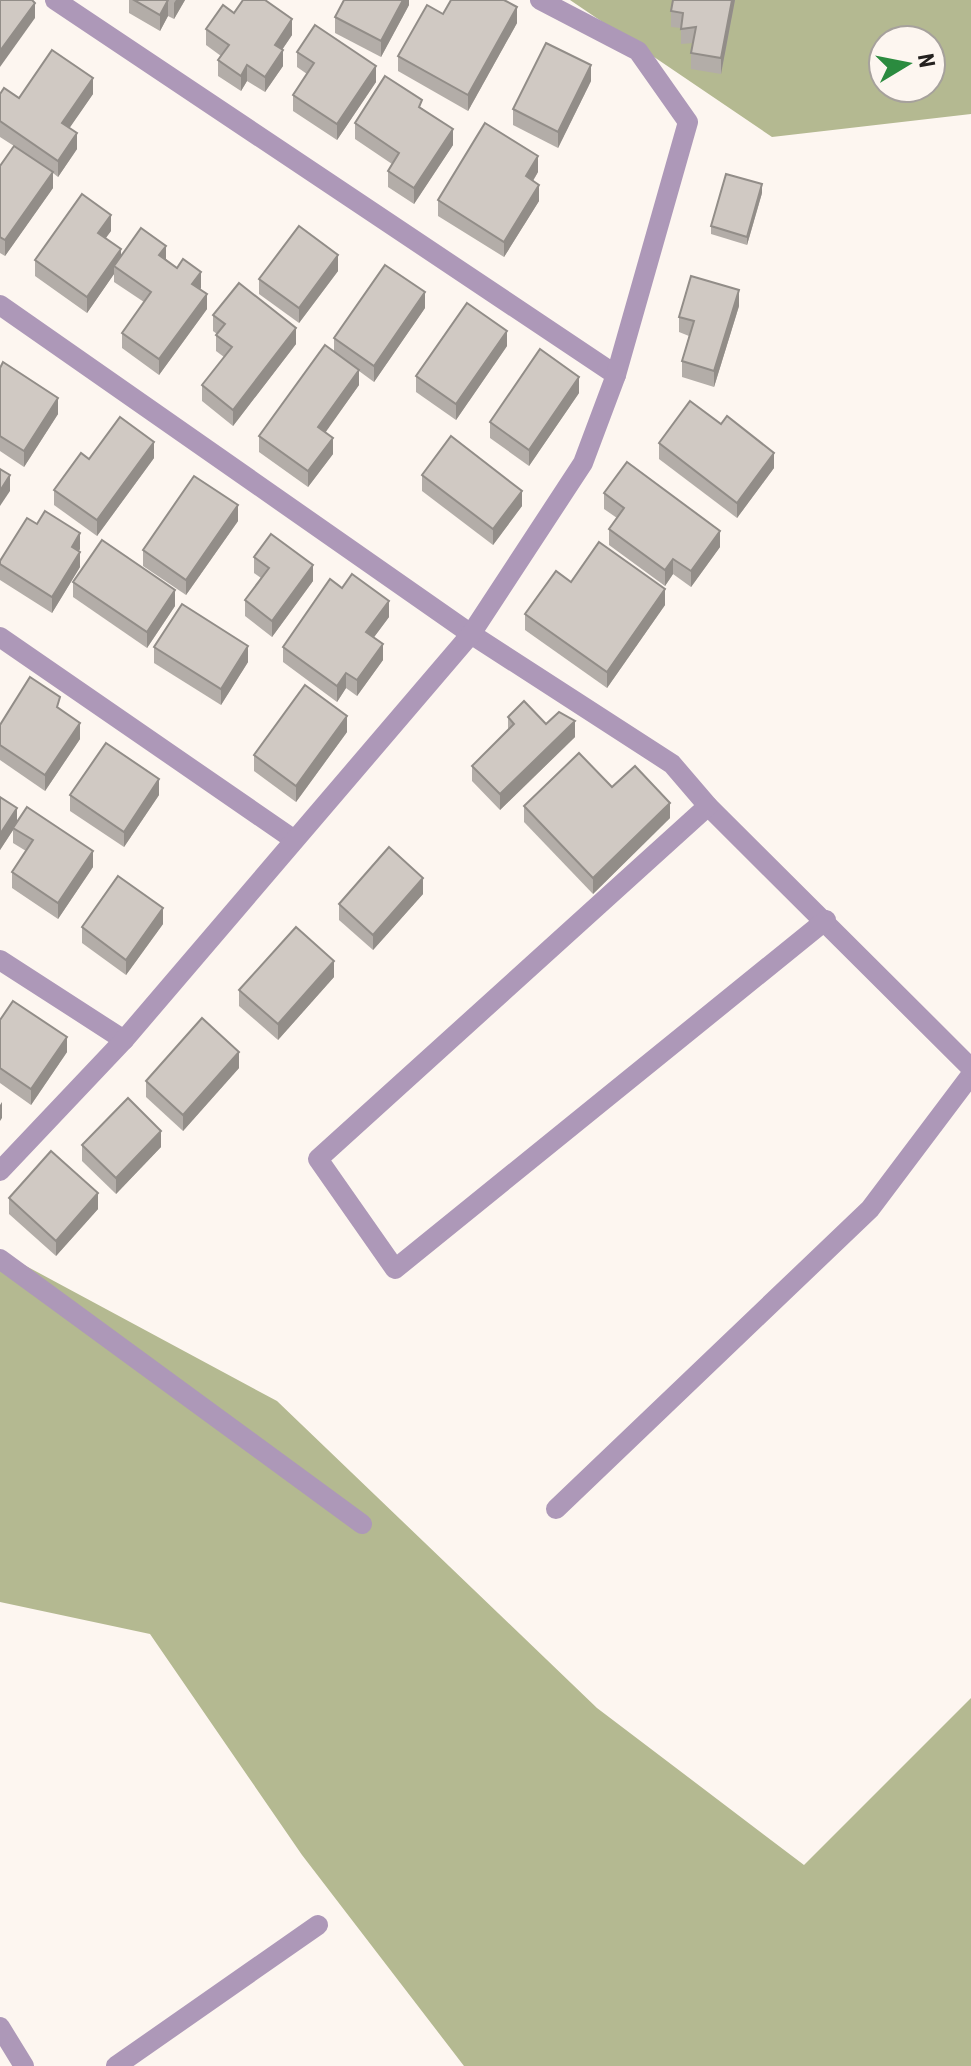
<svg xmlns="http://www.w3.org/2000/svg" width="971" height="2066" font-family="'Roboto Condensed',sans-serif">
	<rect width="100%" height="100%" fill="#fdf6f0"/>
	<g fill="#b4b991" fill-rule="evenodd">
		<path d="M 570,0 L 971,0 L 971,114 L 772,137 ZM 883,40 L 931,40 L 931,88 L 883,88 Z"/>
		<polygon points="0,1252 277,1401 597,1708 804,1865 971,1698 971,2066 464,2066 302,1855 150,1634 0,1602"/>
	</g>
	<g fill="none" stroke-linecap="round" stroke-linejoin="round">
		<g stroke="#ad98b8" stroke-width="20">
			<polyline points="0,1259 362,1524"/>
			<polyline points="556,1509 870,1209 971,1075"/>
			<polyline points="116,2066 318,1925"/>
		</g>
		<g stroke="#ad98b8" stroke-width="20">
			<polyline points="55,0 616,375"/>
			<polyline points="0,305 471,634 672,764 708,806 971,1068"/>
			<polyline points="0,637 293,839"/>
			<polyline points="708,806 318,1159 395,1269 826,920"/>
			<polyline points="0,960 124,1040"/>
			<polyline points="0,1171 124,1040 471,634 583,463 616,375 688,122 638,51 540,0"/>
		</g>
		<polyline stroke="#ad98b8" stroke-width="20" points="0,2027 24,2066"/>
	</g>
	<g fill="#b3ada8">
		<polygon points="129,0 185,0 174,19 168,16 160,31 129,13"/>
		<polygon points="409,0 409,5 381,57 335,33 335,17"/>
		<polygon points="673,0 735,0 721,74 691,69 691,53 693,43 681,44 681,28 671,27 671,11"/>
		<polygon points="234,13 292,35 282,50 283,66 265,92 247,81 241,91 218,76 218,60 221,56 206,45 206,29"/>
		<polygon points="443,14 517,23 468,111 398,71 398,56"/>
		<polygon points="297,52 376,82 337,140 293,111 293,95 307,74 297,67"/>
		<polygon points="591,81 558,148 513,125 513,109"/>
		<polygon points="0,94 19,98 93,94 69,128 77,149 58,177 53,173 53,188 5,256 0,253 0,166 14,146 0,137"/>
		<polygon points="422,108 453,145 414,204 388,187 388,171 392,164 355,139 355,123"/>
		<polygon points="538,172 533,181 539,201 504,257 438,216 438,200"/>
		<polygon points="762,193 747,245 711,234 711,226"/>
		<polygon points="111,231 105,238 121,257 166,259 201,288 200,289 207,309 159,375 122,348 122,333 144,302 114,282 114,274 87,313 35,276 35,260"/>
		<polygon points="338,271 299,323 259,294 259,279"/>
		<polygon points="739,306 714,387 682,377 682,361 689,336 679,332 679,317"/>
		<polygon points="425,308 374,382 359,371 359,385 325,432 333,454 308,487 259,452 259,436 334,351 334,338"/>
		<polygon points="213,315 296,344 233,426 202,401 202,385 224,357 216,351 216,335 217,334 213,331"/>
		<polygon points="507,346 456,420 416,392 416,376"/>
		<polygon points="0,368 58,414 24,467 0,451"/>
		<polygon points="579,393 529,466 490,438 490,422"/>
		<polygon points="659,443 774,468 737,518 659,459"/>
		<polygon points="154,458 97,536 54,505 54,490 89,459"/>
		<polygon points="422,475 522,506 493,545 422,491"/>
		<polygon points="604,493 720,547 691,587 673,574 665,586 609,545 609,529 617,518 604,509"/>
		<polygon points="238,521 186,595 143,566 143,550"/>
		<polygon points="80,549 79,551 80,567 52,613 0,580 0,561"/>
		<polygon points="254,557 313,581 272,637 245,616 245,600 261,578 254,573"/>
		<polygon points="73,582 175,606 147,648 73,597"/>
		<polygon points="342,588 389,617 374,637 383,660 357,696 346,688 337,702 283,662 283,647"/>
		<polygon points="665,605 607,688 525,630 525,614"/>
		<polygon points="154,647 248,662 221,705 154,663"/>
		<polygon points="60,709 80,739 45,791 0,760 0,725"/>
		<polygon points="508,717 546,724 575,737 500,810 472,781 472,766 508,731"/>
		<polygon points="347,732 296,802 254,771 254,755"/>
		<polygon points="612,787 670,818 593,894 524,822 524,806"/>
		<polygon points="70,795 159,795 124,847 70,811"/>
		<polygon points="0,797 17,822 93,867 58,919 12,888 12,872 26,851 13,843 13,830 0,850"/>
		<polygon points="423,894 373,950 339,920 339,904"/>
		<polygon points="163,924 126,975 82,943 82,927"/>
		<polygon points="334,977 278,1040 239,1006 239,990"/>
		<polygon points="0,1020 67,1052 31,1105 0,1083"/>
		<polygon points="239,1068 183,1131 146,1097 146,1081"/>
		<polygon points="82,1145 161,1147 116,1194 82,1161"/>
		<polygon points="9,1198 98,1209 56,1256 9,1214"/>
	</g>
	<g fill="#928d88">
		<polygon points="168,0 168,16 160,31 160,15"/>
		<polygon points="176,0 185,0 174,19 174,3"/>
		<polygon points="403,0 409,0 409,5 381,57 381,41"/>
		<polygon points="732,0 735,0 721,74 721,58"/>
		<polygon points="35,3 35,18 0,67 0,51"/>
		<polygon points="517,7 517,23 468,111 468,95"/>
		<polygon points="292,19 292,35 275,60 275,45"/>
		<polygon points="283,50 283,66 265,92 265,77"/>
		<polygon points="247,65 247,81 241,91 241,76"/>
		<polygon points="591,65 591,81 558,148 558,132"/>
		<polygon points="376,66 376,82 337,140 337,124"/>
		<polygon points="93,78 93,94 62,139 62,123"/>
		<polygon points="453,129 453,145 414,204 414,188"/>
		<polygon points="77,133 77,149 58,177 58,161"/>
		<polygon points="538,156 538,172 526,192 526,176"/>
		<polygon points="53,172 53,188 5,256 5,240"/>
		<polygon points="762,184 762,193 747,245 747,237"/>
		<polygon points="539,185 539,201 504,257 504,242"/>
		<polygon points="111,215 111,231 98,249 98,233"/>
		<polygon points="166,246 166,261 159,255"/>
		<polygon points="121,249 121,265 114,266 114,274 87,313 87,297"/>
		<polygon points="338,255 338,271 299,323 299,308"/>
		<polygon points="201,272 201,288 192,300 192,284"/>
		<polygon points="739,290 739,306 714,387 714,371"/>
		<polygon points="425,292 425,308 374,382 374,366"/>
		<polygon points="207,294 207,309 159,375 159,359"/>
		<polygon points="296,328 296,344 233,426 233,410"/>
		<polygon points="507,331 507,346 456,420 456,404"/>
		<polygon points="359,370 359,385 318,443 318,427"/>
		<polygon points="579,377 579,393 529,466 529,450"/>
		<polygon points="58,398 58,414 24,467 24,451"/>
		<polygon points="333,438 333,454 308,487 308,471"/>
		<polygon points="154,442 154,458 97,536 97,520"/>
		<polygon points="774,453 774,468 737,518 737,503"/>
		<polygon points="10,475 10,491 0,506 0,491"/>
		<polygon points="522,491 522,506 493,545 493,529"/>
		<polygon points="238,505 238,521 186,595 186,580"/>
		<polygon points="720,531 720,547 691,587 691,571"/>
		<polygon points="80,533 80,549 72,562 72,547"/>
		<polygon points="80,552 80,567 52,613 52,597"/>
		<polygon points="673,559 673,574 665,586 665,570"/>
		<polygon points="313,565 313,581 272,637 272,621"/>
		<polygon points="665,589 665,605 607,688 607,672"/>
		<polygon points="175,590 175,606 147,648 147,632"/>
		<polygon points="389,601 389,617 366,648 366,632"/>
		<polygon points="383,644 383,660 357,696 357,680"/>
		<polygon points="248,646 248,662 221,705 221,689"/>
		<polygon points="346,673 346,688 337,702 337,686"/>
		<polygon points="347,716 347,732 296,802 296,786"/>
		<polygon points="575,721 575,737 500,810 500,794"/>
		<polygon points="80,723 80,739 45,791 45,775"/>
		<polygon points="159,779 159,795 124,847 124,832"/>
		<polygon points="670,803 670,818 593,894 593,878"/>
		<polygon points="17,808 17,824 0,850 0,834"/>
		<polygon points="93,851 93,867 58,919 58,903"/>
		<polygon points="423,878 423,894 373,950 373,935"/>
		<polygon points="163,908 163,924 126,975 126,960"/>
		<polygon points="334,961 334,977 278,1040 278,1024"/>
		<polygon points="67,1037 67,1052 31,1105 31,1089"/>
		<polygon points="239,1052 239,1068 183,1131 183,1115"/>
		<polygon points="2,1102 2,1118 0,1121 0,1105"/>
		<polygon points="161,1131 161,1147 116,1194 116,1178"/>
		<polygon points="98,1193 98,1209 56,1256 56,1241"/>
	</g>
	<g fill="#d0c9c3" stroke="#928d88" stroke-width="2">
		<polygon points="0,0 32,0 35,3 0,51"/>
		<polygon points="134,0 168,0 160,15"/>
		<polygon points="243,0 265,0 292,19 275,45 283,50 265,77 247,65 241,76 218,60 229,45 206,29 223,5 234,13"/>
		<polygon points="344,0 403,0 381,41 335,17"/>
		<polygon points="451,0 504,0 517,7 468,95 398,56 427,5 443,14"/>
		<polygon points="673,0 732,0 721,58 691,53 696,27 681,29 683,13 671,11"/>
		<polygon points="315,25 376,66 337,124 293,95 314,63 297,52"/>
		<polygon points="546,43 591,65 558,132 513,109"/>
		<polygon points="52,50 93,78 62,123 77,133 58,161 0,121 0,94 4,88 19,98"/>
		<polygon points="385,76 422,100 419,107 453,129 414,188 388,171 399,153 355,123"/>
		<polygon points="485,123 538,156 526,176 539,185 504,242 438,200"/>
		<polygon points="14,146 53,172 5,240 0,237 0,166"/>
		<polygon points="726,174 762,184 747,237 711,226"/>
		<polygon points="82,194 111,215 98,233 121,249 87,297 35,260"/>
		<polygon points="299,226 338,255 299,308 259,279"/>
		<polygon points="141,228 166,246 159,255 177,268 183,259 201,272 192,284 207,294 159,359 122,333 151,292 114,266"/>
		<polygon points="385,265 425,292 374,366 334,338"/>
		<polygon points="691,276 739,290 714,371 682,361 694,321 679,317"/>
		<polygon points="239,283 296,328 233,410 202,385 232,347 216,335 225,324 213,315"/>
		<polygon points="467,303 507,331 456,404 416,376"/>
		<polygon points="325,345 359,370 318,427 333,438 308,471 259,436"/>
		<polygon points="540,349 579,377 529,450 490,422"/>
		<polygon points="3,362 58,398 24,451 0,436 0,368"/>
		<polygon points="690,401 721,424 727,416 774,453 737,503 659,443"/>
		<polygon points="120,417 154,442 97,520 54,490 81,453 89,459"/>
		<polygon points="451,436 522,491 493,529 422,475"/>
		<polygon points="627,462 720,531 691,571 673,559 665,570 609,529 624,508 604,493"/>
		<polygon points="0,469 10,475 0,491"/>
		<polygon points="194,476 238,505 186,580 143,550"/>
		<polygon points="45,511 80,533 72,547 80,552 52,597 0,564 0,561 27,518 37,524"/>
		<polygon points="271,534 313,565 272,621 245,600 269,568 254,557"/>
		<polygon points="102,540 175,590 147,632 73,582"/>
		<polygon points="599,542 665,589 607,672 525,614 556,571 571,582"/>
		<polygon points="352,574 389,601 366,632 383,644 357,680 346,673 337,686 283,647 330,579 342,588"/>
		<polygon points="182,604 248,646 221,689 154,647"/>
		<polygon points="30,677 60,697 57,707 80,723 45,775 0,745 0,725"/>
		<polygon points="305,685 347,716 296,786 254,755"/>
		<polygon points="524,701 546,724 559,712 575,721 500,794 472,766 514,724 508,717"/>
		<polygon points="106,743 159,779 124,832 70,795"/>
		<polygon points="579,753 612,787 635,766 670,803 593,878 524,806"/>
		<polygon points="0,797 17,808 0,834"/>
		<polygon points="27,807 93,851 58,903 12,872 33,840 13,828"/>
		<polygon points="389,847 423,878 373,935 339,904"/>
		<polygon points="118,876 163,908 126,960 82,927"/>
		<polygon points="296,927 334,961 278,1024 239,990"/>
		<polygon points="13,1001 67,1037 31,1089 0,1068 0,1020"/>
		<polygon points="202,1018 239,1052 183,1115 146,1081"/>
		<polygon points="128,1098 161,1131 116,1178 82,1145"/>
		<polygon points="51,1151 98,1193 56,1241 9,1198"/>
	</g>
	<g transform="translate(907 64) rotate(80)"><circle r="38" fill="#fdf6f0" stroke="#a6a19c" stroke-width="2"/>
	<path d="M0-6L14 30L0 20L-14 30Z" fill="#2b8b3f"/>
	<text y="-12" font-size="22" font-weight="bold" text-anchor="middle" fill="#24211f">N</text>
	</g>
</svg>
